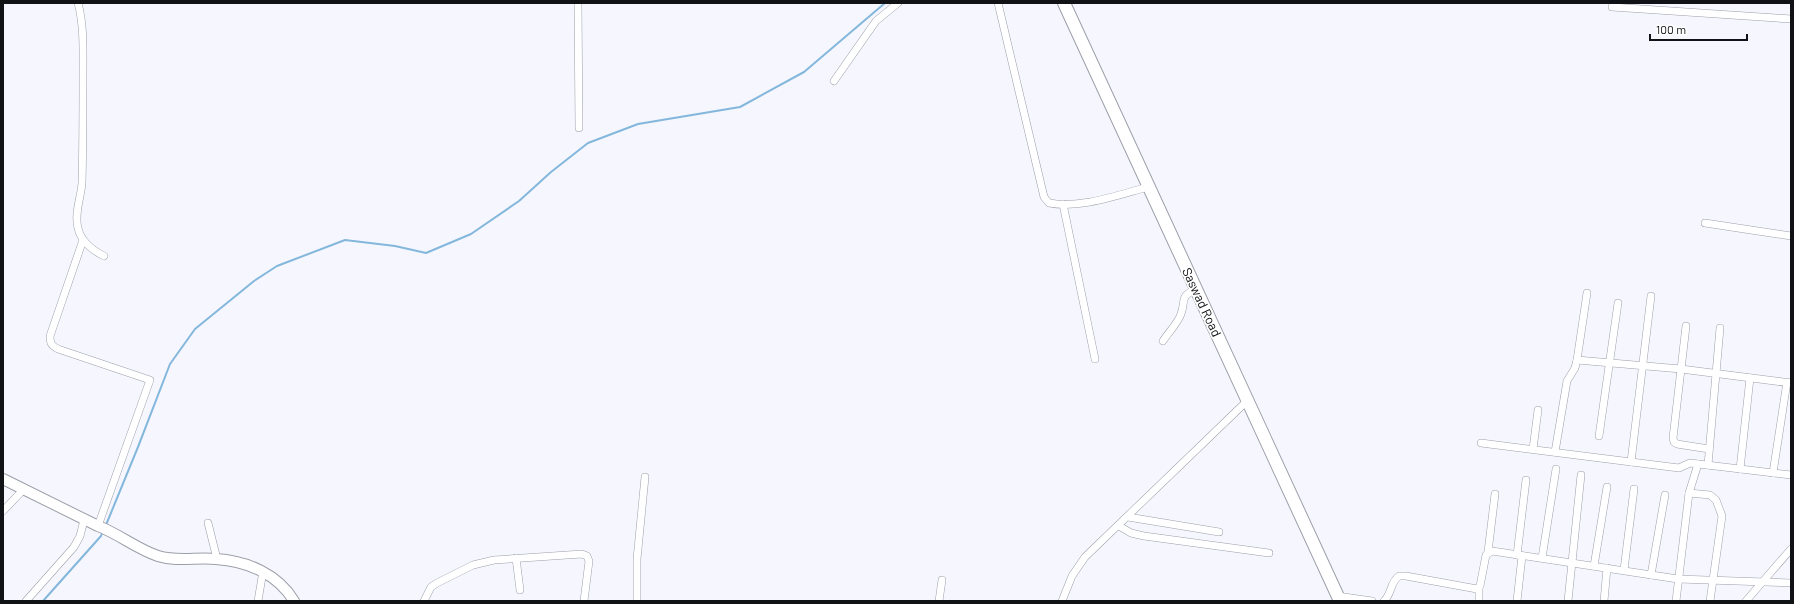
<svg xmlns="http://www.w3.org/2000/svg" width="1794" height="604" font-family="Barlow,sans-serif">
	<rect width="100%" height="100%" fill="#f6f7fe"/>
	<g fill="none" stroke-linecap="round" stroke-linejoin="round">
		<g stroke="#84b7dc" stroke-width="2">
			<polyline points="106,525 138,447 170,364 195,329 254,281 277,266 345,240 395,246 426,253 471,234 519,201 551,172 588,143 638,124 740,107 804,72 885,3"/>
			<polyline points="43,601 101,536 103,531"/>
		</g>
		<g stroke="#9c9fa9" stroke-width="8">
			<g id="street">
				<path d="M 78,3 C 84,26 83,49 83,73 C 83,110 83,146 82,183 C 81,197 74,214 78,228 C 81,242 92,250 104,256"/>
				<polyline points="578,3 579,128"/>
				<path d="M 998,3 L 1044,197 L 1049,203 C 1080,209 1118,195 1148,187"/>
				<polyline points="1612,7 1791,19"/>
				<polyline points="834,81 876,21 898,3"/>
				<polyline points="1063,204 1095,359"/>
				<polyline points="1705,223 1791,236"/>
				<path d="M 83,240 L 50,336 C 50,344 52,346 58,349 L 150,380 L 98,526"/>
				<polyline points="1686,326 1673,438 1674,442 1677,444 1709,449"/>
				<path d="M 1163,341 C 1168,333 1178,323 1181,314 C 1186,300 1179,297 1196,289"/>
				<polyline points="1577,360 1681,369 1791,383"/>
				<polyline points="1599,436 1618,303"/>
				<polyline points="1481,443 1679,468 1690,463 1791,475"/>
				<polyline points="1533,449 1538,410"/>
				<polyline points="1555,452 1567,381 1575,368 1577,360 1587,293"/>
				<polyline points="1631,462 1651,296"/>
				<polyline points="1708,465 1720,328"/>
				<polyline points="1740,469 1750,378"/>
				<polyline points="1773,473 1787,382"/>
				<polyline points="1689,493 1710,495 1716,500 1722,516 1710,601"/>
				<polyline points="3,511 23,490"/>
				<polyline points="1128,517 1219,532"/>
				<polyline points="208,523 217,559"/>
				<polyline points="1119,526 1131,533 1144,536 1269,553"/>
				<polyline points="1488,552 1495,494"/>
				<polyline points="1517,555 1526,480"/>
				<polyline points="516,558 520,590"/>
				<polyline points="1542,558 1556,469"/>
				<polyline points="1594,566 1607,487"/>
				<polyline points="1624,570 1634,489"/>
				<polyline points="1651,575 1665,495"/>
				<polyline points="1337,596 1372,601"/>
				<polyline points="26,601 74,547 80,536 84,520"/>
				<polyline points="258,601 263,571"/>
				<polyline points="424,601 431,587 437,583 473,565 494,560 582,554 587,556 589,561 584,601"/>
				<polyline points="637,601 637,559 645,477"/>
				<polyline points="939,601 942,580"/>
				<polyline points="1062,601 1072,576 1085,557 1247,401"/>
				<path d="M 1384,601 C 1392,594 1390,582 1399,576 L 1406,576 L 1477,589 L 1480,586 L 1486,555 L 1492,551 L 1678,579 L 1791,583"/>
				<polyline points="1479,601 1479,588"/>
				<polyline points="1517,601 1522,556"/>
				<polyline points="1568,601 1581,475"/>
				<polyline points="1604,601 1607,568"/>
				<polyline points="1676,601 1689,493 1698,464"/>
				<polyline points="1746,601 1791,549"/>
			</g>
		</g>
		<g stroke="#9c9fa9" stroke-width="12">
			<path id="secondary" d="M 3,479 L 98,526 C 119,534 137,549 158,556 C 177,562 197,557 216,559 C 247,561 278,574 294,601"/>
		</g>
		<g stroke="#9c9fa9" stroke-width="14">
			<polyline id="highway" points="1064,3 1340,601"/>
		</g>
		<use href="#street" stroke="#fff" stroke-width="7"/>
		<use href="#secondary" stroke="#fff" stroke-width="10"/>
		<use href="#highway" stroke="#fff" stroke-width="12"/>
	</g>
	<g text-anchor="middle" stroke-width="3.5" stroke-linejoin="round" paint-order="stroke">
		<g font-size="13" fill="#111216" stroke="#fff">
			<text transform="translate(1202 302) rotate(65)" y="5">Saswad Road</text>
		</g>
	</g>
	<rect width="1794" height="604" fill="none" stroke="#111216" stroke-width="8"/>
	<path d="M1650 34v6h97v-6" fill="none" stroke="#111216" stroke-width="2"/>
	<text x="1656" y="34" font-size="12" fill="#111216" stroke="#ffffff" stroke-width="3" paint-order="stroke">100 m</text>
</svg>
